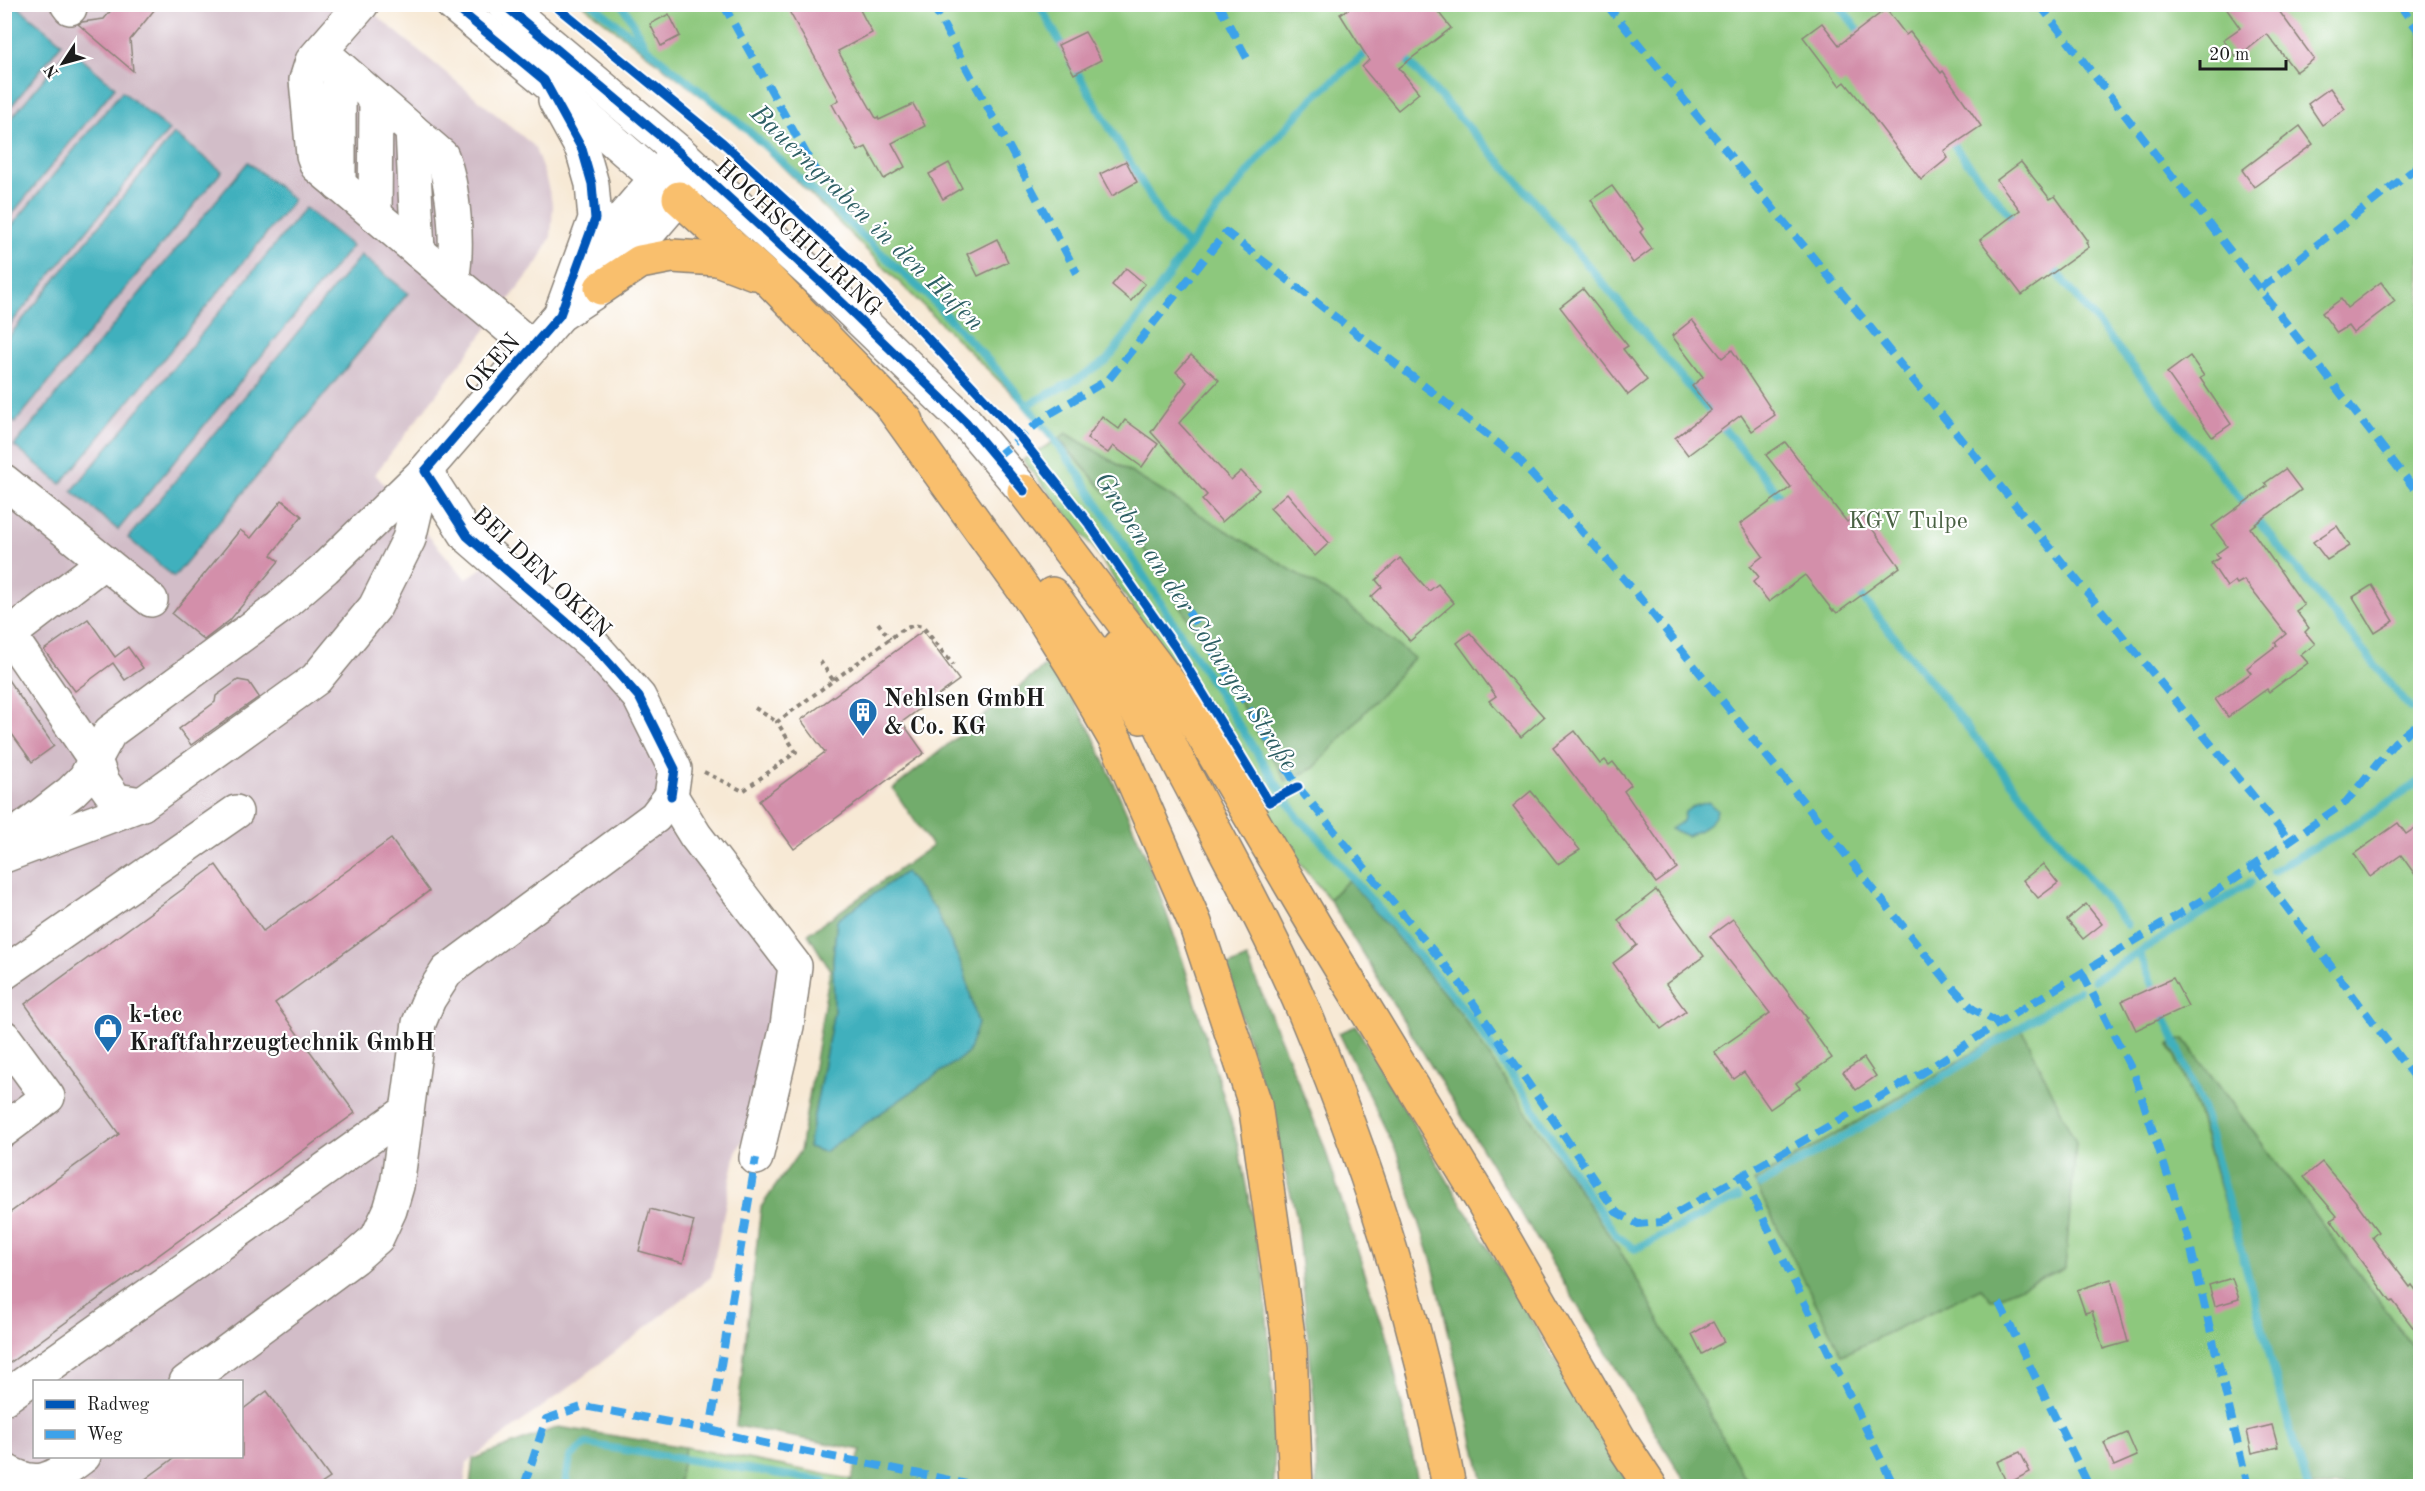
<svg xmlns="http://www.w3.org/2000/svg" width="2425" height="1491" font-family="'Old Standard TT',serif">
	<rect width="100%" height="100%" fill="#fff"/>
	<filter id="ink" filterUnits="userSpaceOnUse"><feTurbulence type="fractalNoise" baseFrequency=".0167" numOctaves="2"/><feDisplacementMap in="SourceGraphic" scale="12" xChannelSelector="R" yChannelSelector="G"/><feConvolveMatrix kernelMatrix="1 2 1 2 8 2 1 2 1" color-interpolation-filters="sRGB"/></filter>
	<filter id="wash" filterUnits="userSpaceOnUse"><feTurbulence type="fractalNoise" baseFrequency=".008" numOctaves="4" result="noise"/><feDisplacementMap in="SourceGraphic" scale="24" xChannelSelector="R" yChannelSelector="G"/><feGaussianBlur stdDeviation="1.35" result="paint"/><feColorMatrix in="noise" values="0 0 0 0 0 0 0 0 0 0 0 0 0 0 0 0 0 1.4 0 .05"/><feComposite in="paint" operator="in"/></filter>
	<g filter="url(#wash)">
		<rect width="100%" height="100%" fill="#f7e9d5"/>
		<path fill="#d2bdc8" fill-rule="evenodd" d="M 5,5 L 364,5 L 534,146 L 546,179 L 553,206 L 551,236 L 539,261 L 375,474 L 466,579 L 496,558 L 611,654 L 674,797 L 785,967 L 761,1111 L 736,1152 L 711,1277 L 580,1379 L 467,1462 L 464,1486 L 5,1486 ZM 34,1382 L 242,1382 L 242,1456 L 34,1456 Z"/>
		<g fill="#8dc87d" stroke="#54724c" stroke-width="1.5" fill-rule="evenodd">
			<path d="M 583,5 L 2420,5 L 2420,1356 L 2184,1039 L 2170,1045 L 2197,1110 L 2293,1437 L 2312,1486 L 1749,1486 L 1627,1262 L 1349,880 L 1329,899 L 1275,832 L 1174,670 L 1093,547 L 1023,460 L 1058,439 L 745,130 ZM 1066,434 L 1314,768 L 1286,780 L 1225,677 L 1114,502 L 1059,440 Z"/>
			<polygon points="685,1447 850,1479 849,1486 678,1486"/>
		</g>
		<g fill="#72ac6c" stroke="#476444" stroke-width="1.5" fill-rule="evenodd">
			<polygon points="1066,433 1339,599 1414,658 1314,768 1286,781 1225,677 1114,502 1059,439"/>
			<path d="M 1051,661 L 1092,733 L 1150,866 L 1183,961 L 1238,1145 L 1264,1276 L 1275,1427 L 1274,1486 L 849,1486 L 861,1450 L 736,1426 L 761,1207 L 800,1151 L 830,970 L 808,934 L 932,846 L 893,789 ZM 837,920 L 968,1053 L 824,1152 L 808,1147 L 834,1011 L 833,959 Z"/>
			<polygon points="1349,880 1460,1013 1627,1262 1749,1486 1688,1486 1329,899"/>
			<polygon points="1247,958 1322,1140 1391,1354 1419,1486 1317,1486 1315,1409 1296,1214 1264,1092 1226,967"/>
			<polygon points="2020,1024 2076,1143 2065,1268 1991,1300 1981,1288 1842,1355 1754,1181 1891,1102"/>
			<polygon points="1356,1026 1389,1083 1631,1486 1484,1486 1433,1265 1397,1153 1339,1033"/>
			<polygon points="2184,1039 2420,1356 2420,1486 2312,1486 2293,1437 2197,1110 2170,1044"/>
			<polygon points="558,1427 685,1447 678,1486 470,1486 473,1459"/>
		</g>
		<g fill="#41b0bd" stroke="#2e666c" stroke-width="1.5">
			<polygon points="16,5 62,43 5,114 5,17"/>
			<polygon points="69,48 115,87 5,223 5,126"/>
			<polygon points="122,91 169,130 5,331 5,234"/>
			<polygon points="174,134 222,171 15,423 5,415 5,341"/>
			<polygon points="248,162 294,200 61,484 14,446"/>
			<polygon points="305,208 352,246 118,530 72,491"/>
			<polygon points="361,255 408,293 174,577 128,538"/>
			<path d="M 1708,802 L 1717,810 C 1716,823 1698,831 1687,836 L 1671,829 L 1683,821 L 1685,812 L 1692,807 Z"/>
			<polygon points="905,872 935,909 964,970 978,1024 968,1053 824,1152 808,1147 834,1011 833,959 837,920"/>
		</g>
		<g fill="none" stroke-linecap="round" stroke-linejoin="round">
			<g stroke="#41b0bd" stroke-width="8">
				<polyline points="592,4 741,124 929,297 1002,375 1051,435 1078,473 1299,819 1314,833 1465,1010 1526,1096 1572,1171 1617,1236 1635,1249 1738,1197"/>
				<polyline points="622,4 644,43"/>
				<polyline points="1039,4 1065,51"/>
				<polyline points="1838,4 1864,37"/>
				<polyline points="1402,55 1516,179 1786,503"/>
				<polyline points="1071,62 1165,222 1189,246"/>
				<polyline points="1947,137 2018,225"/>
				<polyline points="2049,263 2410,708"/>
				<polyline points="1027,405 1076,380 1107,360 1133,326 1194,239 1266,150 1313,98 1373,47"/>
				<polyline points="1854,587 2127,925"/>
				<polyline points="2273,871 2364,819 2420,781"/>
				<polyline points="2139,953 2157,997"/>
				<polyline points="2094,980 2251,882"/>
				<polyline points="2162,1009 2202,1106 2292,1437 2308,1486"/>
				<polyline points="1760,1185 1900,1104 2079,990"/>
				<polyline points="565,1486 570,1457 586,1444 824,1481"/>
			</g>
		</g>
		<g id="blocks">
			<g fill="#d38faa">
				<polygon points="116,4 159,4 130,40 133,71 78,24 82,22 104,19"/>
				<polygon points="785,4 857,4 872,33 838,51 876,118 878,117 879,120 913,104 925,126 892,143 905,167 884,179 866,147 858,151 832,104 839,100"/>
				<polygon points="1356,4 1432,4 1451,28 1399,68 1419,93 1398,110 1362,67 1369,60 1340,14"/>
				<polygon points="2223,4 2274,4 2314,59 2296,72 2267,34 2237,58 2223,40 2240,28"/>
				<polygon points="1886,9 1906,35 1910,32 1941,73 1943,71 1981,126 1944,151 1948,158 1921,180 1866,108 1845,82 1840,86 1803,37 1822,23 1839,45"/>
				<polygon points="669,14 680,36 661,46 650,24"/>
				<polygon points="1085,32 1101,60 1074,74 1058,45"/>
				<polygon points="2330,88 2345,109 2322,125 2308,104"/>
				<polygon points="2300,126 2313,144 2254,187 2242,170"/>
				<polygon points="1126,161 1137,182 1112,196 1100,174"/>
				<polygon points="2021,162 2050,199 2055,196 2088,242 2086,243 2089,247 2022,295 1980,240 2020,210 1997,180"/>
				<polygon points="949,163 962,188 943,199 929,174"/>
				<polygon points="1612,186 1643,229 1640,232 1652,249 1633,263 1591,200"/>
				<polygon points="997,239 1008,262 978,276 967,254"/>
				<polygon points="1126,268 1145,284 1131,301 1112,285"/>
				<polygon points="2381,282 2395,301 2353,333 2348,326 2337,333 2322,313 2341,299 2347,308"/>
				<polygon points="1583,289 1628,346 1623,349 1647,380 1628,395 1560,307"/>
				<polygon points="1692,320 1722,358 1732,350 1775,415 1752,431 1741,415 1688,455 1675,438 1711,410 1692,386 1703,377 1672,336"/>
				<polygon points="1191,355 1219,380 1179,423 1231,480 1241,471 1259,490 1222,522 1202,500 1207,495 1151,432 1187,382 1176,372"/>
				<polygon points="2190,356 2204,376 2200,378 2231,424 2212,437 2167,373"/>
				<polygon points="1102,416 1119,429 1125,420 1158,444 1142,467 1113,446 1108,453 1087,438"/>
				<polygon points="1785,442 1847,522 1860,512 1900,567 1837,613 1834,610 1833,611 1805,575 1769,602 1753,582 1759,577 1750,566 1763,556 1740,524 1791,487 1766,455"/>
				<polygon points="2285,469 2301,490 2250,528 2304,605 2296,611 2309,628 2305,632 2315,644 2301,655 2308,663 2269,692 2267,689 2228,717 2215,699 2251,673 2247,668 2277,645 2275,643 2286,634 2244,580 2237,584 2235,581 2227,587 2211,563 2219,558 2216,554 2227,546 2212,526 2267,486 2265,483"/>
				<polygon points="1287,493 1329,543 1315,556 1270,508"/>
				<polygon points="282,500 302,516 271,555 279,561 230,620 204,640 172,614 240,530 251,538"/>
				<polygon points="2337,526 2350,546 2327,560 2313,542"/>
				<polygon points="1400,558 1429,591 1438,584 1454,603 1410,641 1371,597 1382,587 1376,580"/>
				<polygon points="2372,585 2394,621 2375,633 2353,597"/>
				<polygon points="88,619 115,657 128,647 143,668 125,680 113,663 75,691 44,650"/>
				<polygon points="923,631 959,680 902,722 924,753 794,849 759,801 825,752 801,720"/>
				<polygon points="1470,633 1544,717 1521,737 1489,701 1496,696 1457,643"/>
				<polygon points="4,674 54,746 32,762 4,723"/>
				<polygon points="238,680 249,682 259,697 191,745 179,729 215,702 216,696"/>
				<polygon points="1575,731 1600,764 1605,760 1609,765 1613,762 1631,785 1624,791 1677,868 1656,883 1553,748"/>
				<polygon points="1531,791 1580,850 1558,864 1513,806"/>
				<polygon points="2398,823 2406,834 2421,824 2421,883 2401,855 2370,877 2354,854"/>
				<polygon points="391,839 429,891 275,1003 355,1113 4,1367 4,1217 119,1134 25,1004 216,865 263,931"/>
				<polygon points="2043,864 2058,883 2038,898 2023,880"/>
				<polygon points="1656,890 1704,956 1666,984 1686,1011 1661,1029 1613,963 1637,945 1618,920"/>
				<polygon points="2086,904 2102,924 2083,939 2067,920"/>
				<polygon points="1733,919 1807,1018 1805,1020 1832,1058 1796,1083 1800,1088 1770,1109 1744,1072 1734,1079 1714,1052 1770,1013 1710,936"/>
				<polygon points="2173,978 2188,1006 2136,1030 2122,1001"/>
				<polygon points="1864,1058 1876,1076 1856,1090 1843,1072"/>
				<polygon points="2322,1162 2356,1202 2378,1232 2372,1237 2410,1287 2412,1285 2421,1297 2421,1338 2393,1301 2391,1302 2331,1220 2337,1216 2304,1177"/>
				<polygon points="650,1209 694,1221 683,1263 639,1251"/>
				<polygon points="2232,1278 2239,1299 2215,1306 2209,1285"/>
				<polygon points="2111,1279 2128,1342 2103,1349 2092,1311 2085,1313 2077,1290"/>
				<polygon points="1713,1322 1724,1342 1702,1354 1692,1334"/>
				<polygon points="267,1391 330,1478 318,1486 136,1486 177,1456 242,1456 242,1410"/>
				<polygon points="2272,1425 2278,1447 2252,1453 2247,1431"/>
				<polygon points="2127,1433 2137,1456 2114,1466 2104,1443"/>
				<polygon points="2020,1452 2030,1472 2007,1484 1997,1462"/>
			</g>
		</g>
	</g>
	<g filter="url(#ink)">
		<use href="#blocks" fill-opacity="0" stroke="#8a8278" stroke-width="1.5"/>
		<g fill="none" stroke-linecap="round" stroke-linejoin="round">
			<g stroke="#8a8278" stroke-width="36">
				<g id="minor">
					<polyline points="67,4 70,8"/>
					<polyline points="362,4 312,61 306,80 313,155 317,166 532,347"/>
					<polyline points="452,4 544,80 679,198"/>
					<polyline points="503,4 679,152 826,287 966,422 1024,491"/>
					<path d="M 321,51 L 442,156 C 454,188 459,246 452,280"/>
					<polyline points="339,67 339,185"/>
					<polyline points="555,100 582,149 592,184 595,219 560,315"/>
					<polyline points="412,130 418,251"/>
					<polyline points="375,215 376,99"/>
					<polyline points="588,258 672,160"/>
					<polyline points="4,481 151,600"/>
					<polyline points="4,627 95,760 103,782 116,800 142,804"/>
					<polyline points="10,634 104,562"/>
					<polyline points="671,796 695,835 795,966 787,1026 756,1158"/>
					<polyline points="4,844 71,792 85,778 110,732 279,608 325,568 425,471 560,315 601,288 701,172"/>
					<polyline points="4,856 142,804 316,679 375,607 409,539 425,471"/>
					<polyline points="4,973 236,812"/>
					<polyline points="4,1037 48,1097 4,1130"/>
					<polyline points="186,1382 354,1258 377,1238 390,1210 397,1186 419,1023 429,999 447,971 655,817 671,796 675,769 639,697 594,646 467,536 425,471"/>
					<polyline points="4,1398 407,1111"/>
					<path d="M 4,1470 C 39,1491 54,1478 84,1456"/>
				</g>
			</g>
			<g stroke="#8a8278" stroke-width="36">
				<g id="highway">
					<polyline points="679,198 767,278 907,421"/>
					<polyline points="601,288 640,262 672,256 717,259 754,273"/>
					<polyline points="892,407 1034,604 1074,668 1116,741 1195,923 1255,1104 1290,1349 1296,1486"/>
					<polyline points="1024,491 1182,700 1315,926 1484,1204 1621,1442 1650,1486"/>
					<polyline points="1052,594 1141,717"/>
					<path d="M 1120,646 C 1146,689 1164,736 1188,780 C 1229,858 1272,935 1306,1016 C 1369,1167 1419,1326 1449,1486"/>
				</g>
			</g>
			<g stroke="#8a8278" stroke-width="4" stroke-dasharray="4.5 4.5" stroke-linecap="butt">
				<polyline points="878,623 890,639"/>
				<polyline points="820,661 833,680"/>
				<polyline points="755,708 777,722"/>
				<polyline points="704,772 743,791 796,752 777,722 902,630 914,625 923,627 953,665"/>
			</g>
			<use href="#minor" stroke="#fff" stroke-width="33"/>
			<use href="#highway" stroke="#f9bf6d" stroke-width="33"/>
			<g stroke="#3da2ea" stroke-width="8" stroke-dasharray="15 8" stroke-linecap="butt">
				<polyline points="723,4 818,175"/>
				<polyline points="932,4 1077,273"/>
				<polyline points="1218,4 1248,60"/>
				<polyline points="1606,4 2290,841"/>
				<polyline points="2039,4 2420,496"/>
				<polyline points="2399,4 2420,33"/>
				<polyline points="2261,288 2420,165"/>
				<polyline points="996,457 1048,415 1109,379 1226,232 1517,458 1631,587 1947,981 1973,1009 1999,1023"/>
				<polyline points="1188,611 1298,787 1459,982 1616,1212 1638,1224 1661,1222 1922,1073 1999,1023 2212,894 2346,802 2395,742 2420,722"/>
				<polyline points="2255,865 2420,1085"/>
				<polyline points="2082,973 2134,1074 2188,1237 2248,1486"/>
				<polyline points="1743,1177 1894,1486"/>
				<polyline points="1999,1303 2089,1486"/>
				<path d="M 710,1430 C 798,1453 887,1465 975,1486"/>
				<polyline points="524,1486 546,1419 584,1406 710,1430 756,1158"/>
			</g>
			<g stroke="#fff" stroke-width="13">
				<g id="cycleway">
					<polyline points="452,4 544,80 582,149 592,184 595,219 560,315 425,471 467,536 594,646 639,697 675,769 671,796"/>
					<polyline points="503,4 679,152 826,287 966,422 1024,491"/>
					<polyline points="553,4 723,143 878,285 1019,436 1089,524 1175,647 1269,802 1298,787"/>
				</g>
			</g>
			<use href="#cycleway" stroke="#0057b8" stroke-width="9"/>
		</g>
	</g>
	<defs>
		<g id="building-pin" transform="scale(1.5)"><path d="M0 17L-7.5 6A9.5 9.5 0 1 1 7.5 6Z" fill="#1f6fb2" stroke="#fff"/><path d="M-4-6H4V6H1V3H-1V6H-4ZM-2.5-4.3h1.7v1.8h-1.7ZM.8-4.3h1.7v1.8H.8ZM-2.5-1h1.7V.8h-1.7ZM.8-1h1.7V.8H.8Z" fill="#fff"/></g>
		<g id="shop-pin" transform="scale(1.5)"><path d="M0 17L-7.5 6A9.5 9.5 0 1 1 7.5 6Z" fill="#1f6fb2" stroke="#fff"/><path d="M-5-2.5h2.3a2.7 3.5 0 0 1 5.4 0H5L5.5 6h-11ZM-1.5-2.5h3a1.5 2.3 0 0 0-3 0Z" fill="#fff"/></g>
	</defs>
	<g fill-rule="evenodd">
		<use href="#building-pin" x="863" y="712"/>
		<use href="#shop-pin" x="108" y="1028"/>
	</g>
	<g text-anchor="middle" stroke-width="4.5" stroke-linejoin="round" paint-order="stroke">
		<g font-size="24" fill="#1c1c1c" stroke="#fff">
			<text transform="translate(799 237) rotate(43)" y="8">HOCHSCHULRING</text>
			<text transform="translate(492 363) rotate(-49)" y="8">OKEN</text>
			<text transform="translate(542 572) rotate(43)" y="8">BEI DEN OKEN</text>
		</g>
		<g font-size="24" fill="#496143" stroke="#fff">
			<text x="1908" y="528">KGV Tulpe</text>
		</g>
		<g font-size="24" font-weight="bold" fill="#1c1c1c" stroke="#fff" text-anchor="start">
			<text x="884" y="706">Nehlsen GmbH<tspan x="884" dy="28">&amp; Co. KG</tspan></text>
			<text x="129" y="1022">k-tec<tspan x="129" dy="28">Kraftfahrzeugtechnik GmbH</tspan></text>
		</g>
		<g font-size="26" font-style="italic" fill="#2d5f64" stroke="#fff">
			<text transform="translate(868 217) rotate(44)" y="9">Bauerngraben in den Hufen</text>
			<text transform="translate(1197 621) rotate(57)" y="9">Graben an der Coburger Straße</text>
		</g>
	</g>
	<rect width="2425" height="1491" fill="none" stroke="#fff" stroke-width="24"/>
	<rect x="33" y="1380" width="210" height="78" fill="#ffffff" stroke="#a4a4a4" stroke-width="1.5"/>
	<rect x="45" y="1400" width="30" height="9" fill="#0057b8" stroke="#a4a4a4" stroke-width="1.5"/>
	<text x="87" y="1410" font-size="18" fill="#1c1c1c">Radweg</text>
	<rect x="45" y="1430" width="30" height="9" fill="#3da2ea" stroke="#a4a4a4" stroke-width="1.5"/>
	<text x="87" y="1440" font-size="18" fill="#1c1c1c">Weg</text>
	<g transform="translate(63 63) rotate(234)" stroke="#ffffff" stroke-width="4.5" paint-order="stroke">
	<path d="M0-4.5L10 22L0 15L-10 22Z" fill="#1c1c1c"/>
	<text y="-9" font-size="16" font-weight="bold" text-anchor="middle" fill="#1c1c1c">N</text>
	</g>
	<path d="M2200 60v9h86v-9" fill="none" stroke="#1c1c1c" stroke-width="3"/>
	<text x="2209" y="60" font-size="18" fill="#1c1c1c" stroke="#ffffff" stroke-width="4.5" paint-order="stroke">20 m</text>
</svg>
